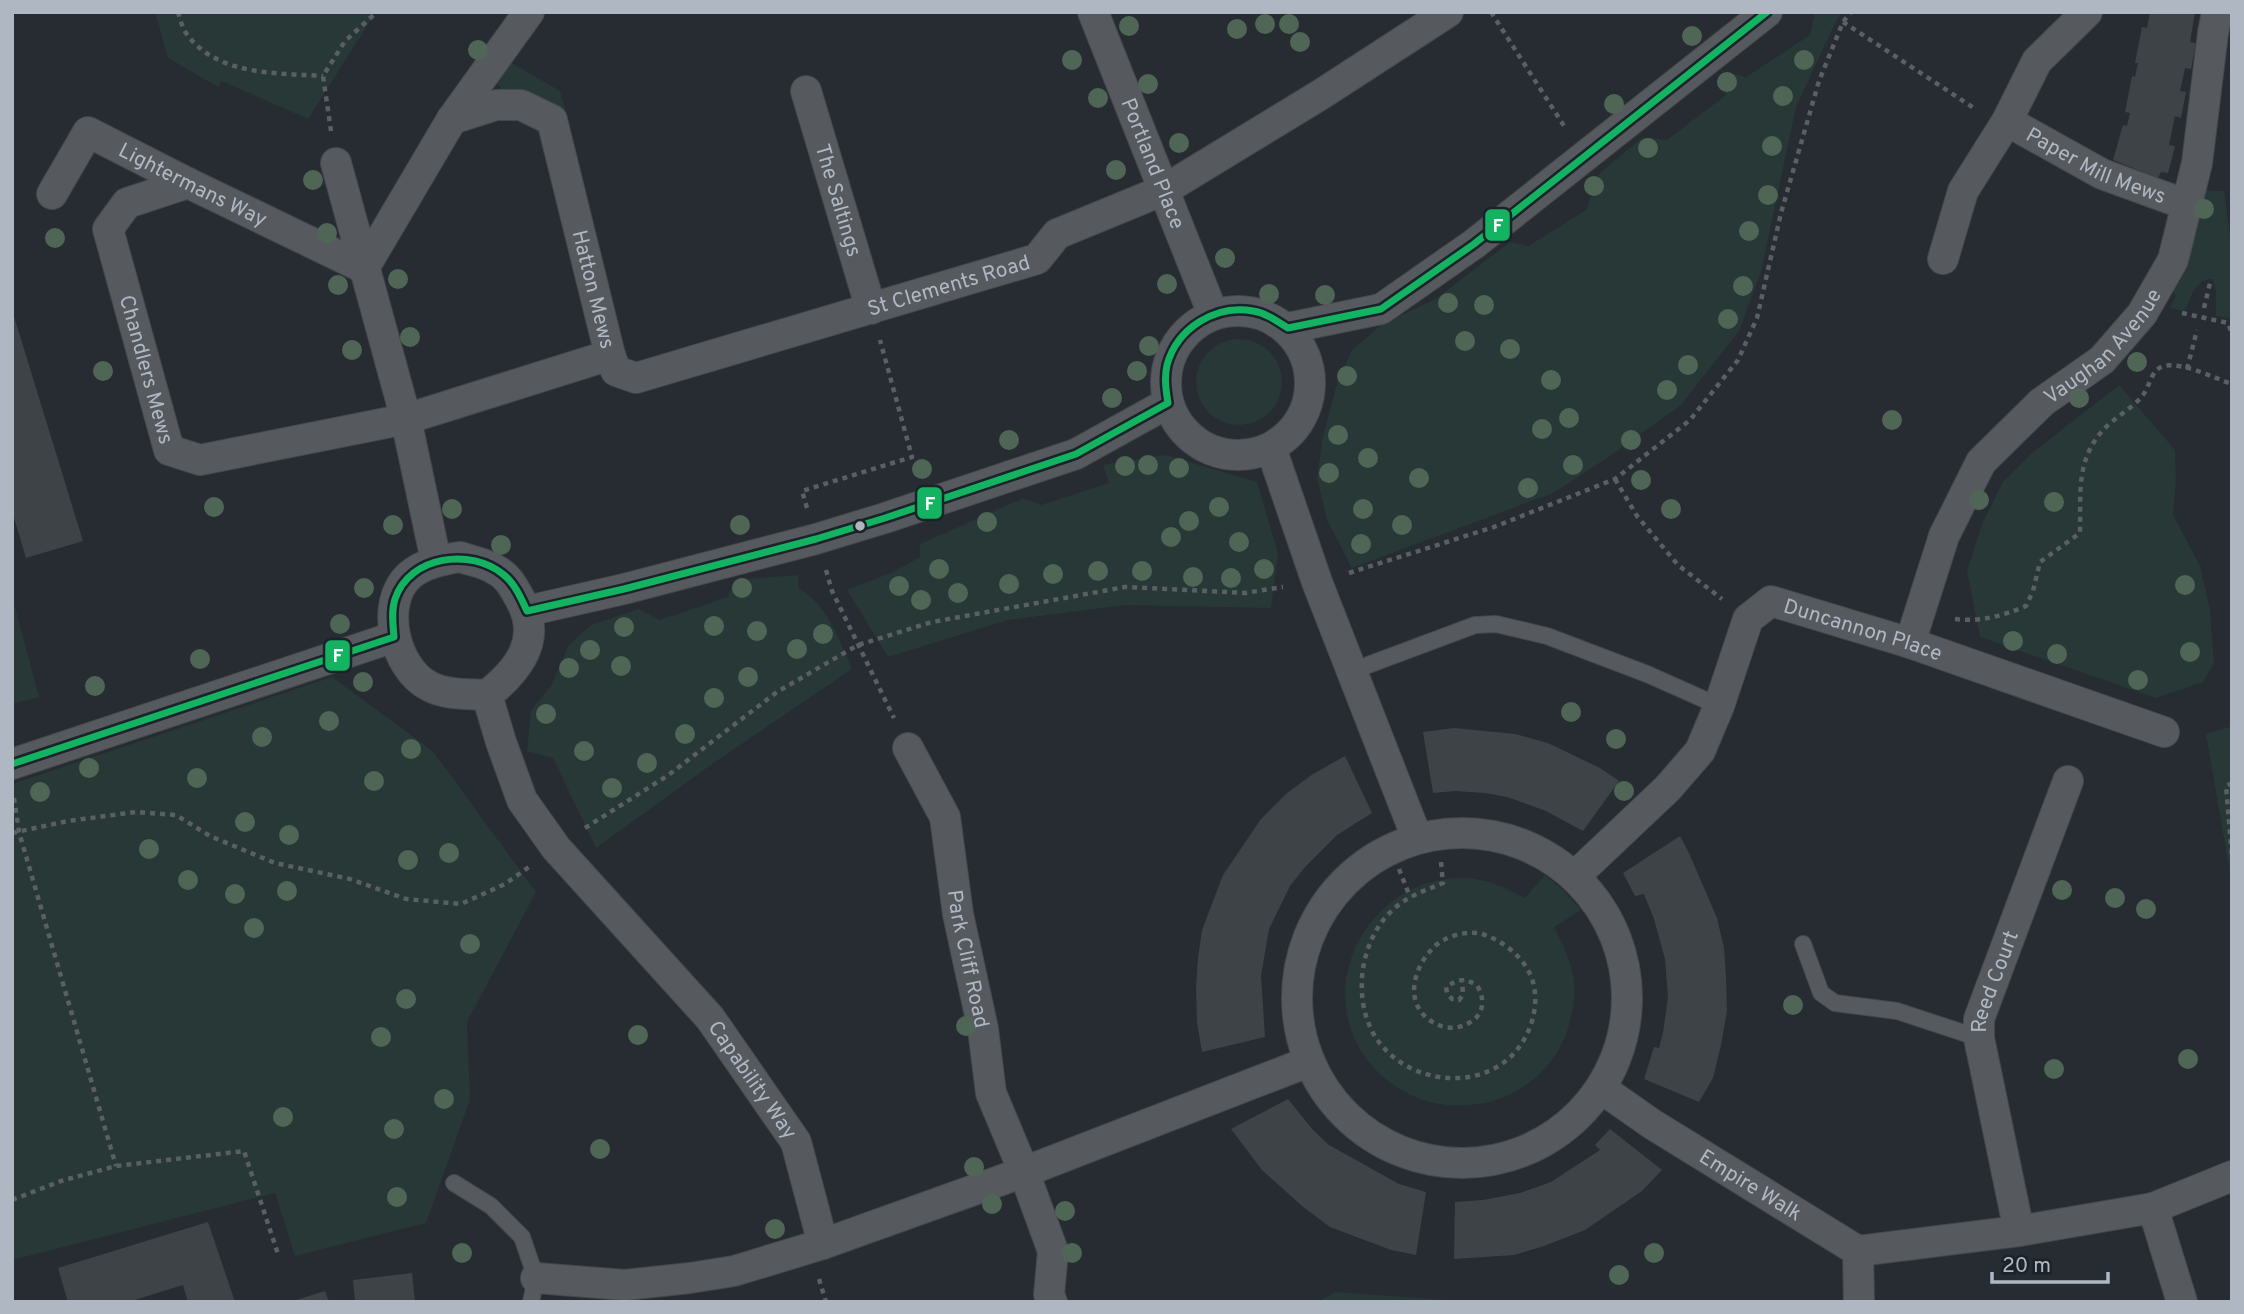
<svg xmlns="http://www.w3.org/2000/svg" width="2244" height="1314" font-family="Overpass,sans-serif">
	<rect width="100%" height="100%" fill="#262c31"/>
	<g fill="#273837">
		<polygon points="155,12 376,12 308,119 222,81 218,87 168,58"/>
		<polygon points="1815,12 1843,12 1836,21 1796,107 1761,272 1739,331 1681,405 1607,458 1553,493 1352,568 1327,520 1317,477 1323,436 1338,380 1352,350 1381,325 1437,298 1510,242 1528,246 1586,210 1599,174 1643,137 1667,140 1726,95 1719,77 1731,73 1746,77 1810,35"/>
		<polygon points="503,58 560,91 565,109 562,116 486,93 485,84 495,91 501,87 488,77"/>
		<path d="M 2198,190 L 2224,191 L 2232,251 L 2232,321 L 2228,318 L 2216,316 L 2216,291 L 2213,279 C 2196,278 2191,297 2185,311 L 2170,308 L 2176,296 L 2171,288 Z"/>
		<circle cx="1239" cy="382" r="43"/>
		<polygon points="2119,385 2175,450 2176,480 2173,515 2200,566 2210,610 2214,664 2203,682 2156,698 1980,637 1967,571 1982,524 2003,482 2032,453"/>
		<polygon points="1166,455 1257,482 1278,553 1271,608 1125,605 1008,620 888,657 847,590 893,572 920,557 920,544 1023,498 1041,505 1109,483 1103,465"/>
		<path d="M 798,575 L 798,588 C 827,604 839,639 852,669 L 715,762 L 596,848 L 553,758 L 527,751 L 531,710 L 551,686 L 569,645 L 591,625 L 639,609 L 660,620 L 728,597 L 734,580 Z"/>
		<polygon points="12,596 39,697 12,704"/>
		<polygon points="332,677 433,751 536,892 467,1022 470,1100 426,1223 295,1256 275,1193 12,1260 12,784"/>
		<polygon points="2232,726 2232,885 2206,734"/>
		<path d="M 1545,875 L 1562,889 L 1581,910 L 1554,927 C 1563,945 1572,962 1574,982 C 1576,998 1572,1014 1568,1029 C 1542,1107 1441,1131 1381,1075 C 1305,1005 1359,881 1459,878 C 1484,877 1504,887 1525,898 Z"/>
		<polygon points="1336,1292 1472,1302 1317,1302"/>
	</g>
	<g fill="#3e4347">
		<polygon points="2150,12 2195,12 2190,42 2196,43 2191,69 2185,68 2180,91 2186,92 2181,118 2175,116 2169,145 2175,146 2168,173 2161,172 2158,178 2113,160 2123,125 2127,126 2130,113 2125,112 2132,76 2135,77 2138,63 2135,63 2142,27 2147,28"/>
		<polygon points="12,310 83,541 26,558 12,511"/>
		<polygon points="1454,728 1515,734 1548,743 1600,768 1619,781 1583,831 1546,811 1507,797 1485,793 1455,791 1433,793 1423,732"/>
		<polygon points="1345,756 1372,813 1337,835 1306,866 1290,886 1269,929 1261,976 1265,1037 1202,1052 1197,1022 1196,988 1198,958 1202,930 1223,875 1261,819 1287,793 1313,774"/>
		<polygon points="1680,836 1689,853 1717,918 1724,948 1726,976 1727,1011 1721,1045 1713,1078 1699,1102 1644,1079 1654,1047 1659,1048 1663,1033 1668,997 1665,959 1654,919 1644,894 1635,896 1623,873"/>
		<polygon points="1288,1099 1313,1130 1329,1145 1399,1184 1426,1192 1416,1255 1391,1250 1330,1227 1302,1206 1262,1170 1231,1129"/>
		<polygon points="1610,1129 1662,1170 1642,1191 1585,1230 1544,1246 1514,1255 1454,1259 1455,1202 1483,1200 1520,1193 1551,1182 1600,1150 1595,1145"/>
		<polygon points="208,1222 235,1302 188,1302 183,1285 128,1302 68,1302 58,1268"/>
		<polygon points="412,1273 415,1302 355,1302 353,1280"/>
		<polygon points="325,1291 329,1302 293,1302 293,1301"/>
	</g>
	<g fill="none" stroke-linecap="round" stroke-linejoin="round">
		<g stroke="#44484b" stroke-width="18">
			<g id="lane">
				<polyline points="1352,671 1475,625 1496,624 1547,636 1647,674 1719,706"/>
				<polyline points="1803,944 1821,993 1835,1003 1897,1011 1979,1038"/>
				<polyline points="454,1183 491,1206 522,1237 536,1278 531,1302"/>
			</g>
		</g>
		<g stroke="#44484b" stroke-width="32">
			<g id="street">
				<path id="s1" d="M 1093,12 L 1213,314"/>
				<path id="s2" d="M 806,91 L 871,309"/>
				<path id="s3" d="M 452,119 L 496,105 L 521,105 L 552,120 L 610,355 L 616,371 L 636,378 L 1037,259 L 1057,234 L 1164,190 L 1320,95 L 1448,12"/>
				<path id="s4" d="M 2007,121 L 2102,174 L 2187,205"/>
				<polyline points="336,163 406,419 436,561"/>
				<path id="s5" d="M 188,183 L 127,203 L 108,229 L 169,450 L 200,460 L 406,419 L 610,355"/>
				<path id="s6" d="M 52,194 L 88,132 L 188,183 L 364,268 L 452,119 L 529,12"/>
				<polyline points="1943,259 1963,191 2007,121 2037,61 2087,12"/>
				<circle cx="1238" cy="383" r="72"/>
				<polyline points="1288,328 1381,309 1474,244 1767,12"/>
				<polyline points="1271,448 1317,582 1417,838"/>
				<path d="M 460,557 C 472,561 485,563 496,570 C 508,576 514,588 520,599 C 543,639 519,670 487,695 C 468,694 445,695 429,686 C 394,668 379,602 410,575 C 424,563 443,560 460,557 Z"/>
				<polyline points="527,611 624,589 816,539 885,518 1076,454 1168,403"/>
				<path id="s7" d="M 1910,643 L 1944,536 L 1981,462 L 2042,402 L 2102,360 L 2142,314 L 2173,260 L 2197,163 L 2213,33 L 2217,12"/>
				<path id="s8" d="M 487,695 L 501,742 L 522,800 L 556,848 L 710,1018 L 796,1142 L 823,1244 L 734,1271 L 690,1278 L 625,1285 L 536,1278"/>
				<path id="s9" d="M 908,748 L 945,817 L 958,914 L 983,1029 L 991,1093 L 1024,1172 L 1053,1251 L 1049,1295 L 1052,1302"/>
				<polyline points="12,764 394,637"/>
				<circle cx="1462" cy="998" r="165"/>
				<path id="s10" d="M 1575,876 L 1668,788 L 1700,751 L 1719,706 L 1748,619 L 1771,601 L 1910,643 L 2164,732"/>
				<path id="s11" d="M 1602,1089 L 1652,1124 L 1858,1251 L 1859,1302"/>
				<polyline points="2153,1208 2232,1176"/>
				<path id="s12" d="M 2019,1231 L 1979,1038 L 1979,1019 L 2068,781"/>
				<polyline points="823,1244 1024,1172 1308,1062"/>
				<polyline points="1858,1251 2019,1231 2153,1208 2182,1302"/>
			</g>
		</g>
		<g stroke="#5a5f64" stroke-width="4.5" stroke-dasharray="5 5" stroke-linecap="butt">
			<path d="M 178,12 C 180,19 182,27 186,33 C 216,76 277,73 323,76"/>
			<polyline points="1491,12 1566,129"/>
			<polyline points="1843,22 1974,108"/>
			<polyline points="331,131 323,76 345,41 377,12"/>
			<polyline points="2204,308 2210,283"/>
			<polyline points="2182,313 2228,323 2232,334"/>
			<polyline points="2187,369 2197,330"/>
			<polyline points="1615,479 1637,516 1678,565 1722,599"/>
			<polyline points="807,508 802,491 912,457 880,340"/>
			<polyline points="826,570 832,591 894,718"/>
			<polyline points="1349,573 1494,527 1615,479 1690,420 1738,360 1757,318 1781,213 1819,81 1843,22 1851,12"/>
			<path d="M 1955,619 C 1981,622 2002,616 2026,606 L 2033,591 L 2040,562 L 2080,533 C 2081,494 2075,458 2106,427 C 2117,416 2134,407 2143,395 C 2150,386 2151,369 2164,366 C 2183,362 2214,378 2232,384"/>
			<polyline points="2232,783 2226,786 2232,857"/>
			<polyline points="14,798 19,832 116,1166"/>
			<polyline points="585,828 667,776 777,692 858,645 932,622 1125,587 1245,593 1283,587"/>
			<polyline points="12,833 68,821 136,812 176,815 210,836 275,863 350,879 406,899 461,904 505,884 529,867"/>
			<path d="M 1441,862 L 1443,883 C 1427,890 1410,895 1396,907 C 1358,938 1349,1007 1382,1046 C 1412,1081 1470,1090 1507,1060 C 1525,1045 1537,1019 1535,994 C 1534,966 1508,942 1482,934 C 1467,930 1444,936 1433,948 C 1410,971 1403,1012 1441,1026 C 1456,1032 1481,1022 1482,1005 C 1483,997 1480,991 1477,985 C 1464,978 1458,979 1446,987 L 1447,993 L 1452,999 L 1459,1000 L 1463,995 L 1462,979"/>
			<polyline points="1399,869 1410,897"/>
			<polyline points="12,1200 61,1181 116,1166 244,1151 278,1254"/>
			<polyline points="819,1279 826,1302"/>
		</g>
		<use href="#lane" stroke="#565a5f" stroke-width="16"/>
		<use href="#street" stroke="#565a5f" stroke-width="30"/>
		<g stroke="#1b222a" stroke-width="12">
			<path id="bus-1" d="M 12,764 L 394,637 C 393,625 391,611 395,599 C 409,556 471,547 504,575 C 515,584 521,598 527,611 L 624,589 L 816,539 L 885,518 L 1076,454 L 1168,403 C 1166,390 1164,378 1167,365 C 1177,328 1216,304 1253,311 C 1266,313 1277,321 1288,328 L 1381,309 L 1474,244 L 1767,12"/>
		</g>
		<use href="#bus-1" stroke="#13b361" stroke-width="7"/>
	</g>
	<g fill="#4f6657">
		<circle cx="1265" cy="24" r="10"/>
		<circle cx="1289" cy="24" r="10"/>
		<circle cx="1129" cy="26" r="10"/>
		<circle cx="1237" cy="29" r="10"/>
		<circle cx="1692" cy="36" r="10"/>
		<circle cx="1300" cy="42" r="10"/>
		<circle cx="478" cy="50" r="10"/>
		<circle cx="1072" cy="60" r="10"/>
		<circle cx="1804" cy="60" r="10"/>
		<circle cx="1727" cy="82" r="10"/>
		<circle cx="1148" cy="84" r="10"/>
		<circle cx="1783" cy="96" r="10"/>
		<circle cx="1098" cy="98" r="10"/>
		<circle cx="1614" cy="104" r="10"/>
		<circle cx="1179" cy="143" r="10"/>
		<circle cx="1772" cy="146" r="10"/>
		<circle cx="1648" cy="148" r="10"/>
		<circle cx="1116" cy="170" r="10"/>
		<circle cx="313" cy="180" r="10"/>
		<circle cx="1594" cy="186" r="10"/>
		<circle cx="1768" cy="195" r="10"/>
		<circle cx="2204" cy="209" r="10"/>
		<circle cx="1749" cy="231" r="10"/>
		<circle cx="327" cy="233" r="10"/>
		<circle cx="55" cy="238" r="10"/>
		<circle cx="1225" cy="258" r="10"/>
		<circle cx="398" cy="279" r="10"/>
		<circle cx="1167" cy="284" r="10"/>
		<circle cx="338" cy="285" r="10"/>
		<circle cx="1743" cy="286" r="10"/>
		<circle cx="1269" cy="294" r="10"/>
		<circle cx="1325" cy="295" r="10"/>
		<circle cx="1448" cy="303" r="10"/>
		<circle cx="1484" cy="305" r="10"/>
		<circle cx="1728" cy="319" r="10"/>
		<circle cx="410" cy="337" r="10"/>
		<circle cx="1465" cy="341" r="10"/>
		<circle cx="1149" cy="346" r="10"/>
		<circle cx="1510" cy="349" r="10"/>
		<circle cx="352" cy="350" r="10"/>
		<circle cx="2137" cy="362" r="10"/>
		<circle cx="1688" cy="365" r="10"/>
		<circle cx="103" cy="371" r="10"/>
		<circle cx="1137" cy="371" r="10"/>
		<circle cx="1347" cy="376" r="10"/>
		<circle cx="1551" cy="380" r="10"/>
		<circle cx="1667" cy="390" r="10"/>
		<circle cx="1112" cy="398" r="10"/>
		<circle cx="2079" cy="398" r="10"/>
		<circle cx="1569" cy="418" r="10"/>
		<circle cx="1892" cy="420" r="10"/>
		<circle cx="1542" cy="429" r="10"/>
		<circle cx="1338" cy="435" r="10"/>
		<circle cx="1009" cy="440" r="10"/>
		<circle cx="1631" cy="440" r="10"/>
		<circle cx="1368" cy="458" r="10"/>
		<circle cx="1148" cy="465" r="10"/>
		<circle cx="1573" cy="465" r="10"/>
		<circle cx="1125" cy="466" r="10"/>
		<circle cx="1179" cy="468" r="10"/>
		<circle cx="922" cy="469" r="10"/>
		<circle cx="1329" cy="473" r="10"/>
		<circle cx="1419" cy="478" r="10"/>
		<circle cx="1641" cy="480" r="10"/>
		<circle cx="1528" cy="488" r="10"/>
		<circle cx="1979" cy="500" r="10"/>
		<circle cx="2054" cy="502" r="10"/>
		<circle cx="214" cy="507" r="10"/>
		<circle cx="1219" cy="507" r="10"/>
		<circle cx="452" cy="509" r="10"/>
		<circle cx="1363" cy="509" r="10"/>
		<circle cx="1671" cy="509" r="10"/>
		<circle cx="1189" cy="521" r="10"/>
		<circle cx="987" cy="522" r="10"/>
		<circle cx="393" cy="525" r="10"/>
		<circle cx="740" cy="525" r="10"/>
		<circle cx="1402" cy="525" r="10"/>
		<circle cx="1171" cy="537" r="10"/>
		<circle cx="1239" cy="542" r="10"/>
		<circle cx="1361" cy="544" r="10"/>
		<circle cx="501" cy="545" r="10"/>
		<circle cx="939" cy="569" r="10"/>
		<circle cx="1264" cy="569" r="10"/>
		<circle cx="1098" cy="571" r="10"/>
		<circle cx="1142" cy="571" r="10"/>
		<circle cx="1053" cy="574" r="10"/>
		<circle cx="1193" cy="577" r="10"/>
		<circle cx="1231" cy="578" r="10"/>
		<circle cx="1009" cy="584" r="10"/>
		<circle cx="2185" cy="585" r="10"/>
		<circle cx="899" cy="586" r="10"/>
		<circle cx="364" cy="588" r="10"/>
		<circle cx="742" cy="588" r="10"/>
		<circle cx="958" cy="593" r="10"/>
		<circle cx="921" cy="600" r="10"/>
		<circle cx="340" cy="624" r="10"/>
		<circle cx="714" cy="626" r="10"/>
		<circle cx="624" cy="627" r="10"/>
		<circle cx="757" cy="631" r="10"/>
		<circle cx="823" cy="634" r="10"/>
		<circle cx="2013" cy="641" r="10"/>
		<circle cx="797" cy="649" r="10"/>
		<circle cx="590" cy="650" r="10"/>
		<circle cx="2190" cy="652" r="10"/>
		<circle cx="2057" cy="654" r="10"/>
		<circle cx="200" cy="659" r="10"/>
		<circle cx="621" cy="666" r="10"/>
		<circle cx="569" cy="668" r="10"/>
		<circle cx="748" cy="677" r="10"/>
		<circle cx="2138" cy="680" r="10"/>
		<circle cx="363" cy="682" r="10"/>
		<circle cx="95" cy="686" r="10"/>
		<circle cx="714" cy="698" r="10"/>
		<circle cx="1571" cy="712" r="10"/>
		<circle cx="546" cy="714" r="10"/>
		<circle cx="329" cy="721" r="10"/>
		<circle cx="685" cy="734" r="10"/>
		<circle cx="262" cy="737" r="10"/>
		<circle cx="1616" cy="739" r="10"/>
		<circle cx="411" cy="749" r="10"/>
		<circle cx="584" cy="751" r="10"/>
		<circle cx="647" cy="763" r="10"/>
		<circle cx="89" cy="768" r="10"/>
		<circle cx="197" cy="778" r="10"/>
		<circle cx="374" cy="781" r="10"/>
		<circle cx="612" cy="788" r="10"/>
		<circle cx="1624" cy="791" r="10"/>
		<circle cx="40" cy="792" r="10"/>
		<circle cx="245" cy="822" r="10"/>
		<circle cx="289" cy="835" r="10"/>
		<circle cx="149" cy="849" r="10"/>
		<circle cx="449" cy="853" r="10"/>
		<circle cx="408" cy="860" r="10"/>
		<circle cx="188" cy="880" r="10"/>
		<circle cx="2062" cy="890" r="10"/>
		<circle cx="287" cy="891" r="10"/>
		<circle cx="235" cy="894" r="10"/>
		<circle cx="2115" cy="898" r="10"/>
		<circle cx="2146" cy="909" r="10"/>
		<circle cx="254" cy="928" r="10"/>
		<circle cx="470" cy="944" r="10"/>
		<circle cx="406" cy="999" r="10"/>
		<circle cx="1793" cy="1005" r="10"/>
		<circle cx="966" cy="1026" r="10"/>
		<circle cx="638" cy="1035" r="10"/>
		<circle cx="381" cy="1037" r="10"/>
		<circle cx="2188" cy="1059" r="10"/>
		<circle cx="2054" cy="1069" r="10"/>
		<circle cx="444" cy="1099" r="10"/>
		<circle cx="283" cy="1117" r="10"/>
		<circle cx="394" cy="1129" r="10"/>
		<circle cx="600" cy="1149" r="10"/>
		<circle cx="974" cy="1167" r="10"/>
		<circle cx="397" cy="1197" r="10"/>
		<circle cx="992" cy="1204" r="10"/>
		<circle cx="1065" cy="1211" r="10"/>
		<circle cx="775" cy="1229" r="10"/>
		<circle cx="462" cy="1253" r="10"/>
		<circle cx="1072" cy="1253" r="10"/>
		<circle cx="1654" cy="1253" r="10"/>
		<circle cx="1619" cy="1275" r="10"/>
	</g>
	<circle fill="#afb8c2" stroke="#1b222a" stroke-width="2.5" cx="860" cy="526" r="6"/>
	<g text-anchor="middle" stroke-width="6" stroke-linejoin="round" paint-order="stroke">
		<g font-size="21" fill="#afb8c2" stroke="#1b222a">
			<text dy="7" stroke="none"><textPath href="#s1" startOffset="163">Portland Place</textPath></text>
			<text dy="7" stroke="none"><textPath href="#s4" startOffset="100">Paper Mill Mews</textPath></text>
			<text dy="7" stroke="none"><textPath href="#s6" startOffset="189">Lightermans Way</textPath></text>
			<text dy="7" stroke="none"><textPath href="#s2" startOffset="114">The Saltings</textPath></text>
			<text dy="7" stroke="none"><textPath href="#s3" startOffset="712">St Clements Road</textPath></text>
			<text dy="7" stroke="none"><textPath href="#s3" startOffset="280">Hatton Mews</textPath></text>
			<text dy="7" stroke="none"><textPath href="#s7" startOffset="364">Vaughan Avenue</textPath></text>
			<text dy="7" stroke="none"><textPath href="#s5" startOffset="242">Chandlers Mews</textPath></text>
			<text dy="7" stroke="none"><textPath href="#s10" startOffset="443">Duncannon Place</textPath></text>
			<text dy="7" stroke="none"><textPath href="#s9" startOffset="222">Park Cliff Road</textPath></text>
			<text dy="7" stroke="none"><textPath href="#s12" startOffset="256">Reed Court</textPath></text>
			<text dy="7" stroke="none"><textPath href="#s8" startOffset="474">Capability Way</textPath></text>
			<text dy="7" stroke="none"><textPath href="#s11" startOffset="177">Empire Walk</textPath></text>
		</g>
	</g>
	<g stroke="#1b222a" stroke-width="2.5">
		<rect x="1484" y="208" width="27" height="34" rx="7" fill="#13b361"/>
		<rect x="916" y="486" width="27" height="34" rx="7" fill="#13b361"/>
		<rect x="324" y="639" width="27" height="33" rx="7" fill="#13b361"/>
	</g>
	<g font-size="19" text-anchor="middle" font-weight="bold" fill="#fff">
		<text x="1498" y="232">F</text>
		<text x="930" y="510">F</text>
		<text x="338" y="662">F</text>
	</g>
	<rect width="2244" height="1314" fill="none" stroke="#afb8c2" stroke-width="28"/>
	<path d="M1992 1272v10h116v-10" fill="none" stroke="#afb8c2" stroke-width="3.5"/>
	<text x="2002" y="1272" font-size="21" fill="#afb8c2" stroke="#1b222a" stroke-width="5" paint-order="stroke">20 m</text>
</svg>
